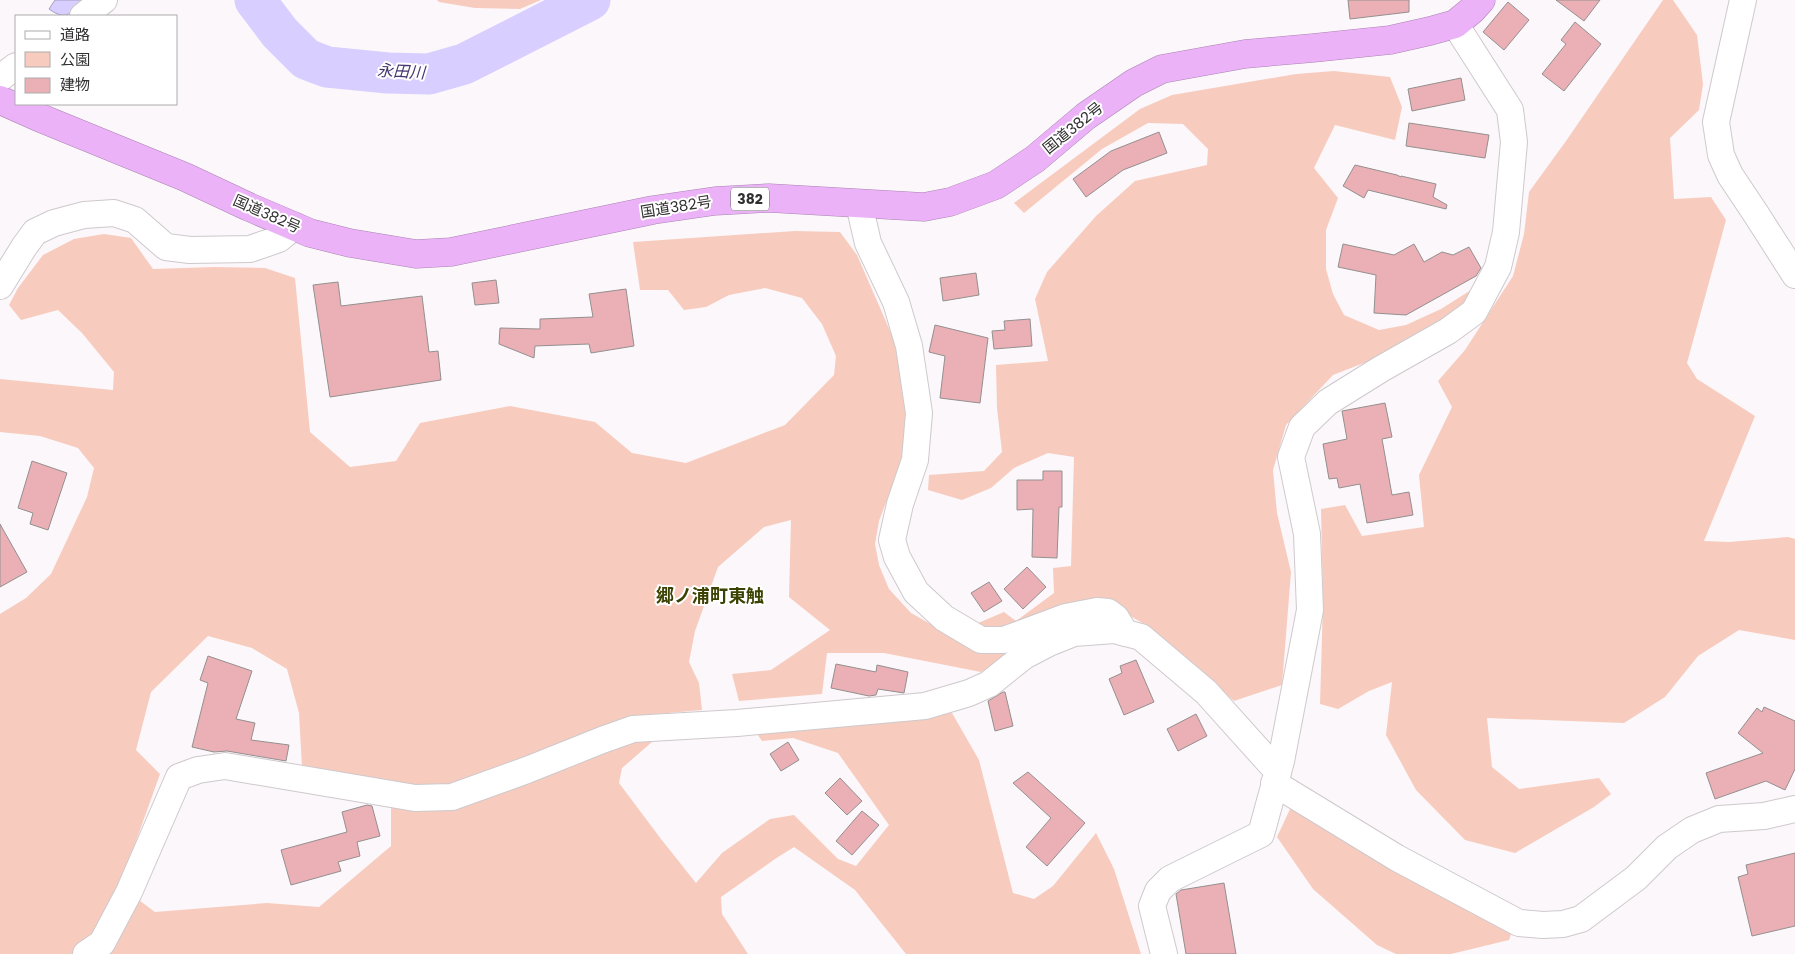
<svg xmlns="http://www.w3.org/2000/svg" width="1795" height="954" font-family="Poppins,'Noto Sans JP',sans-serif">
	<rect width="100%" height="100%" fill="#fcf7fa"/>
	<g fill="#f7ccbe" fill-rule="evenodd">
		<polygon points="437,0 541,0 520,9 475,8 439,2"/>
		<polygon points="1663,0 1673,0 1697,35 1703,84 1699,110 1670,138 1674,199 1711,197 1726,220 1687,363 1697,379 1755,416 1704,541 1729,542 1788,537 1795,539 1795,640 1739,630 1698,656 1665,697 1624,723 1487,718 1492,767 1519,789 1599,778 1611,794 1594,807 1515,853 1465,840 1416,790 1386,735 1392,682 1369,691 1338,709 1320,704 1323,602 1321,509 1345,505 1362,536 1424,527 1419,475 1452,407 1438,381 1465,350 1513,276 1524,234 1529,192 1566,141"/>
		<path d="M 1334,71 L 1390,77 L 1402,107 L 1395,140 L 1335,125 L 1314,168 L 1338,198 L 1326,230 L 1326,269 L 1333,294 L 1344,315 L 1379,330 L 1406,325 L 1441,309 L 1471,290 L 1469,303 L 1400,349 L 1333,375 L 1286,425 L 1273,470 L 1277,513 L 1291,572 L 1282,685 L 1234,701 L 1149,627 L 1105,601 L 981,672 L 884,653 L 827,653 L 822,694 L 739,701 L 732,674 L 771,670 L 830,630 L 789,597 L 791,520 L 764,527 L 718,567 L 695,631 L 689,662 L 699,683 L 702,710 L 657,714 L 652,742 L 622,768 L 619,783 L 661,839 L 696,883 L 722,853 L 770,819 L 794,815 L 838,859 L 856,866 L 889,825 L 838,753 L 793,738 L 762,741 L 753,728 L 871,720 L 952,713 L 979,760 L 1013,893 L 1034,899 L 1053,886 L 1096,833 L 1114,869 L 1141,954 L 906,954 L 855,890 L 794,847 L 775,859 L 721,897 L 722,914 L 748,954 L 0,954 L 0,614 L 26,598 L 51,574 L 87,497 L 94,468 L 78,448 L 40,436 L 0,432 L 0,379 L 113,390 L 114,372 L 82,333 L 58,310 L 21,320 L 9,305 L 18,288 L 43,255 L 74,239 L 104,234 L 131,238 L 153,269 L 215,267 L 265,268 L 295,278 L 310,432 L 350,467 L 396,461 L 420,423 L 510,406 L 595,422 L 632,453 L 686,463 L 785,425 L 834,375 L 836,356 L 822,324 L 802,298 L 765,288 L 729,295 L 706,307 L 684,310 L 668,290 L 640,290 L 633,242 L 795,231 L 840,232 L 857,255 L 894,340 L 908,417 L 901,463 L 879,521 L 875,544 L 879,565 L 889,589 L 911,613 L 950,635 L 1004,612 L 1016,621 L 1054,593 L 1053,568 L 1071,566 L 1074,457 L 1048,453 L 1014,468 L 991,488 L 962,500 L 928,490 L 929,475 L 984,471 L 1002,452 L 997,408 L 996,365 L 1048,361 L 1035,299 L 1047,272 L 1096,216 L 1135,181 L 1207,165 L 1208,149 L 1183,124 L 1148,123 L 1102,149 L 1024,213 L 1014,203 L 1140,109 L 1172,95 L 1296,74 ZM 208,636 L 252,648 L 287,669 L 299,713 L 302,767 L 391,784 L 391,846 L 319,907 L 267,903 L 155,912 L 120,886 L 160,774 L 136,750 L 151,692 Z"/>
		<polygon points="1291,807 1513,928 1509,940 1451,954 1396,954 1377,945 1313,889 1277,837"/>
	</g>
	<path fill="#d8ceff" stroke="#a69ec1" d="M 55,0 L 86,0 C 71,12 67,22 49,9 Z"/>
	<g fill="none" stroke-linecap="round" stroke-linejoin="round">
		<polyline stroke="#d8ceff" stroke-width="41" points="255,0 280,33 306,59 327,67 388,73 429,74 464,64 590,0"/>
	</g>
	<g fill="#eab0b6" stroke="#948f8f">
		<polygon points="1348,0 1409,0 1409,12 1350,19"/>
		<polygon points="1556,0 1600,0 1584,21"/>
		<polygon points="1508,2 1529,20 1504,50 1483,32"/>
		<polygon points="1575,22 1601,44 1564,91 1542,74 1566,44 1561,40"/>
		<polygon points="1461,78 1465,100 1412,111 1408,89"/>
		<polygon points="1409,123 1489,135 1485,158 1406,146"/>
		<polygon points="1159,132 1167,153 1123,170 1086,197 1073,179 1111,151"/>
		<polygon points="1355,165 1397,175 1401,177 1401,176 1436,184 1433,197 1447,205 1446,209 1368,190 1364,198 1343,186"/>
		<polygon points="1343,244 1394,255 1414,244 1424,262 1442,252 1453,255 1469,247 1481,268 1476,276 1406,315 1374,313 1376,275 1338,267"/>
		<polygon points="976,273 979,295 943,301 940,278"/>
		<polygon points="496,280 499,303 475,305 472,283"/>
		<polygon points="338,282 341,306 422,296 429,352 438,351 441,380 330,397 313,285"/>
		<polygon points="626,289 634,346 591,353 589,344 535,346 534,358 499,344 500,328 540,329 540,319 593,317 589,294"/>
		<polygon points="1030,319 1032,346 994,349 992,331 1005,330 1004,321"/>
		<polygon points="935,325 988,338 980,403 940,398 945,356 929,352"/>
		<polygon points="1385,403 1392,437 1382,439 1392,495 1409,492 1413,515 1367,523 1360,484 1339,488 1337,478 1329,479 1323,444 1347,439 1342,411"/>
		<polygon points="32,461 67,473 48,530 30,524 33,513 18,508"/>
		<polygon points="1043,471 1062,471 1062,507 1059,507 1057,558 1032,557 1033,509 1017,510 1017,480 1043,480"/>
		<polygon points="0,524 27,572 0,587"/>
		<polygon points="1027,567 1046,587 1023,609 1004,589"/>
		<polygon points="989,582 1002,601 984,612 971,593"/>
		<polygon points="208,656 252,671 236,719 255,723 251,740 289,745 286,761 227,751 214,752 192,747 208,683 200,680"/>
		<polygon points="1136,660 1154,702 1124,715 1109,679 1122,673 1120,666"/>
		<polygon points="836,664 876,672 877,665 908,672 904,693 878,689 876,695 869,696 831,688"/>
		<polygon points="1003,692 1005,692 1013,726 995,731 988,701"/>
		<polygon points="1764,707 1795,721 1795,769 1785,790 1766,781 1715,799 1706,773 1763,753 1738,733 1757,708 1762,712"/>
		<polygon points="1196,714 1207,736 1178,751 1167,729"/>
		<polygon points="788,742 799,760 781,771 770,754"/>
		<polygon points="1028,772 1085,823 1047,866 1026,847 1051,818 1013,783"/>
		<polygon points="840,778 862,801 847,815 825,793"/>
		<polygon points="367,805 372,806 380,836 357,842 360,856 338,862 341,871 291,885 281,850 347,832 342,812"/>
		<polygon points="862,811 879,825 852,855 836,841"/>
		<polygon points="1795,853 1795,926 1752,936 1738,877 1748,874 1746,865"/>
		<polygon points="1224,883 1236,954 1186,954 1176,894 1181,890"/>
	</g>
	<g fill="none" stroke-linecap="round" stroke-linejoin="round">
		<g stroke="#cec9cc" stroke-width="28">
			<g id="street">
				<polyline points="1743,0 1716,122 1721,155 1730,175 1756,214 1795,275"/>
				<polyline points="83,16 104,0"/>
				<polyline points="0,78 16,66"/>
				<polyline points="859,204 868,243 896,302 909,346 919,413 915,460 900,504 892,540 897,557 916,592 944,618 981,640 1004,640 1066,617 1097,611 1108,612 1116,618 1125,633"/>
				<polyline points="0,286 24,247 35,232 54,223 84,215 114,213 135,220 166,247 190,250 250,249 279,239 295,226"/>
				<polyline points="1274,783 1397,858 1519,923 1543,925 1563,924 1581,919 1636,878 1667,847 1692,830 1719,819 1764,816 1795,809"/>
				<polyline points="86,954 102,943 129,892 179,777 198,770 225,766 415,798 452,797 527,770 602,740 633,729 737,723 925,706 969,693 989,684 1024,656 1049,643 1074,633 1114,630 1141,637 1206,692 1278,772"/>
				<polyline points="1164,954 1152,906 1158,891 1170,879 1261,834 1281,761 1310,610 1307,534 1291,457 1302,427 1328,402 1381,369 1448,331 1474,312 1498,267 1506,232 1514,142 1510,110 1455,24"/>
			</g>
		</g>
		<g stroke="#aa84b2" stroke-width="29">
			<polyline id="highway" points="0,100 38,117 185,177 249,207 310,233 350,243 416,254 451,252 653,210 715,201 769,198 924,207 950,202 996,185 1035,159 1086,116 1134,83 1162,69 1245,54 1313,48 1390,40 1430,31 1455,24 1472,10 1481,0"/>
		</g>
		<use href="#street" stroke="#fff" stroke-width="26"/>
		<use href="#highway" stroke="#ebb2f8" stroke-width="28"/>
	</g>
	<g text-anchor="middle" stroke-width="4" stroke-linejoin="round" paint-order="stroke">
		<rect fill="#fff" stroke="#6f6d6e" stroke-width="1" x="731" y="187.5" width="38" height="23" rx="4"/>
		<g font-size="14" font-weight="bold" fill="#312f30">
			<text x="750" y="204">382</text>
		</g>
		<g font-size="15" fill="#312f30" stroke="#fff">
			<text transform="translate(1073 128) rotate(-39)" y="5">国道382号</text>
			<text transform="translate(676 207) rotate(-9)" y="5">国道382号</text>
			<text transform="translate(267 214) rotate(24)" y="5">国道382号</text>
		</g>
		<g font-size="16" font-style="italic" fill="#463570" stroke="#fff">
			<text transform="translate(401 71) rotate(3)" y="6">永田川</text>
		</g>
		<g font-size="18" font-weight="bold" fill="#3c4202" stroke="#fff">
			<text x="710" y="602">郷ノ浦町東触</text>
		</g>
	</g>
	<rect x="15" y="15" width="162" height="90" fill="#ffffff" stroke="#adacac"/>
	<rect x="25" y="31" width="25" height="8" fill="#ffffff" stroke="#adacac"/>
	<text x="60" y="40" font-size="15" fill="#312f30">道路</text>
	<rect x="25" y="52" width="25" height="15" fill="#f7ccbe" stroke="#adacac"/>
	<text x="60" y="65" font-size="15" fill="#312f30">公園</text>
	<rect x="25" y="78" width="25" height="15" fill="#eab0b6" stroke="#adacac"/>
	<text x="60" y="90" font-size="15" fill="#312f30">建物</text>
</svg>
